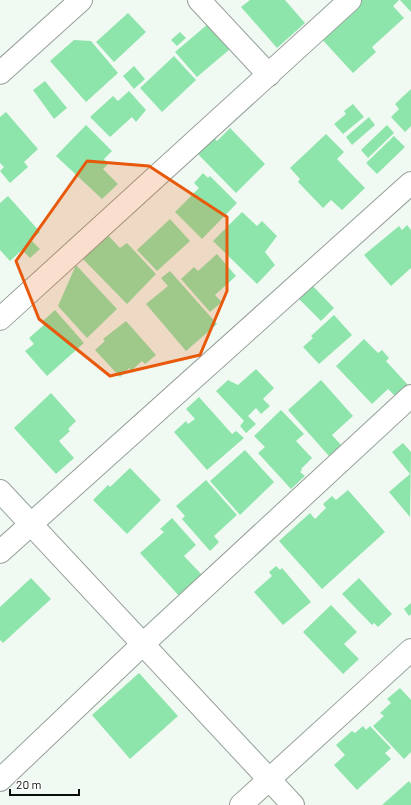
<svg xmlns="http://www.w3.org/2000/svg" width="411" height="805" font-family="Barlow,sans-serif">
	<rect width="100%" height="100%" fill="#f0faf3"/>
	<g fill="#8ee5ab">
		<polygon points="250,0 285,0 305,23 277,48 241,7"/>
		<polygon points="357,0 399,0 393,6 404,18 372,47 376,52 353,73 319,36"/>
		<polygon points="400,0 411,0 411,12"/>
		<polygon points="128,13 146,32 114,62 96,42"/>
		<polygon points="208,24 230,49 197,77 175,52"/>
		<polygon points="180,32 186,38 177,46 171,40"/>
		<polygon points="74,40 91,41 118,73 86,102 50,61"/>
		<polygon points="174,56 196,80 162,112 140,88"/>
		<polygon points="134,66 145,79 134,89 123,76"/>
		<polygon points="45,81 67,108 54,119 33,90"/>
		<polygon points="411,89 411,126 405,132 391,117 399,109 395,104"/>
		<polygon points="129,91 146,110 136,122 132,117 110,137 90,117 113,96 118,101"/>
		<polygon points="353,104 364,117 343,134 334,124 346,114 344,111"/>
		<polygon points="6,112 38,149 24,162 28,167 10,183 0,171 4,167 0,163 0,117"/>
		<polygon points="369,117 375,125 352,145 346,137"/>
		<polygon points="86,125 112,151 104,159 108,164 103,169 118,184 102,199 56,156"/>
		<polygon points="387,125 394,133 368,158 361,150"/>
		<polygon points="230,128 265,164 236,193 193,149 209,133 217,141"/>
		<polygon points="326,134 344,152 337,159 365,188 342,210 331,200 323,208 298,182 300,179 290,168"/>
		<polygon points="394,136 405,147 377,174 366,163"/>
		<polygon points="203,173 208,178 210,176 237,203 202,239 175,212 199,188 194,183"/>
		<polygon points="8,196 40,232 31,240 40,249 30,258 22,250 10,261 0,250 0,203"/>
		<polygon points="242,212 257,226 262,221 277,236 265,252 275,265 257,284 213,241"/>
		<polygon points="170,219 190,241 157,271 137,250"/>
		<polygon points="407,225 411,230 411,268 391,286 364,255 399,226 402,230"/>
		<polygon points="104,231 120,248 127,243 156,274 127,304 79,255"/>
		<polygon points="217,254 236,276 215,295 222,302 210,312 181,279 194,267 198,271"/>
		<polygon points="76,265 117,309 87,338 58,306"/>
		<polygon points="170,271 217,324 186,351 146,304 168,286 161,278"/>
		<polygon points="308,281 334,308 321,321 294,294"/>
		<polygon points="55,310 84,343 47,376 25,351 34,344 29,338 45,324 43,321"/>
		<polygon points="334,315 352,335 319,364 303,347 313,338 311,336"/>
		<polygon points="126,321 156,355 145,364 142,361 131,371 129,368 120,377 95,350 105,341 103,339"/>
		<polygon points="364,339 378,353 382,350 389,358 386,361 408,385 396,397 388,389 372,404 336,366"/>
		<polygon points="256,369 274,388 263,399 270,406 261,414 256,408 248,416 256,424 246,433 240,426 244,421 216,391 228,380 238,385"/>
		<polygon points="321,380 353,416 332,435 341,445 329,456 288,410"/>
		<polygon points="51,393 76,421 68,429 70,431 59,441 74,458 56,474 14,428"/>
		<polygon points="199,397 232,434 236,431 244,438 207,470 174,432 186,421 188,424 195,419 186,409"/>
		<polygon points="281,410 304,434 296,441 312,458 301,469 302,470 300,472 305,476 291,489 258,453 265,447 254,436"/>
		<polygon points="403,443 411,452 410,517 389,492 410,474 392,452"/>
		<polygon points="245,450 274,482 240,515 210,481"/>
		<polygon points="130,468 161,500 127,534 93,500 108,485 110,487"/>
		<polygon points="206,480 237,515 214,536 219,542 210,551 182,519 185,516 176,506"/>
		<polygon points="348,490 385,532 322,589 279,541 310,513 315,519 326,508 323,504 332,496 336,500"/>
		<polygon points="172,518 196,545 184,556 203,576 180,597 140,553 164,532 160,529"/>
		<polygon points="276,566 280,570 282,568 311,602 283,625 254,592 272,576 269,572"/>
		<polygon points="31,578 51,599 3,643 0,640 0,607"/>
		<polygon points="359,578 392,614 378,627 374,623 372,625 342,594"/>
		<polygon points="411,603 411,614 409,616 404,609"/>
		<polygon points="331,605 357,632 344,644 359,659 343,674 303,632"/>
		<polygon points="139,673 178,716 130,759 92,715"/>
		<polygon points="400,688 411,700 411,752 404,759 373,726 384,716 380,713 391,703 387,699"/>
		<polygon points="363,726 366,730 370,726 391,748 385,753 391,759 357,790 334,765 345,755 336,745 352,731 355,733"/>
		<polygon points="409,781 411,784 411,805 382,805"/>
	</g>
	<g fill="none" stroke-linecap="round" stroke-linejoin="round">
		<g stroke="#969f98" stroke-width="24">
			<g id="minor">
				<polyline points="199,0 269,75"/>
				<polyline points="0,73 81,0"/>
				<polyline points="0,319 350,0"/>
				<polyline points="0,491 293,805"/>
				<polyline points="0,552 411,183"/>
				<polyline points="0,780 143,644 411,396"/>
				<polyline points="241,805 411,650"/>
			</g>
		</g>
		<use href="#minor" stroke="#fff" stroke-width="22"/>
	</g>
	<path fill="#e8590c" fill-opacity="0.2" stroke="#e8590c" stroke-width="3" stroke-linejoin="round" d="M 87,161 L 149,166 L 227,217 L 227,291 L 200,355 L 110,376 L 39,319 L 16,261 Z"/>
	<path d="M10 789v6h69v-6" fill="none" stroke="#0a0d0b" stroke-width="2"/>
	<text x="16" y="789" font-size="12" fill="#0a0d0b" stroke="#ffffff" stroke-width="3" paint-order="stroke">20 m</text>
</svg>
